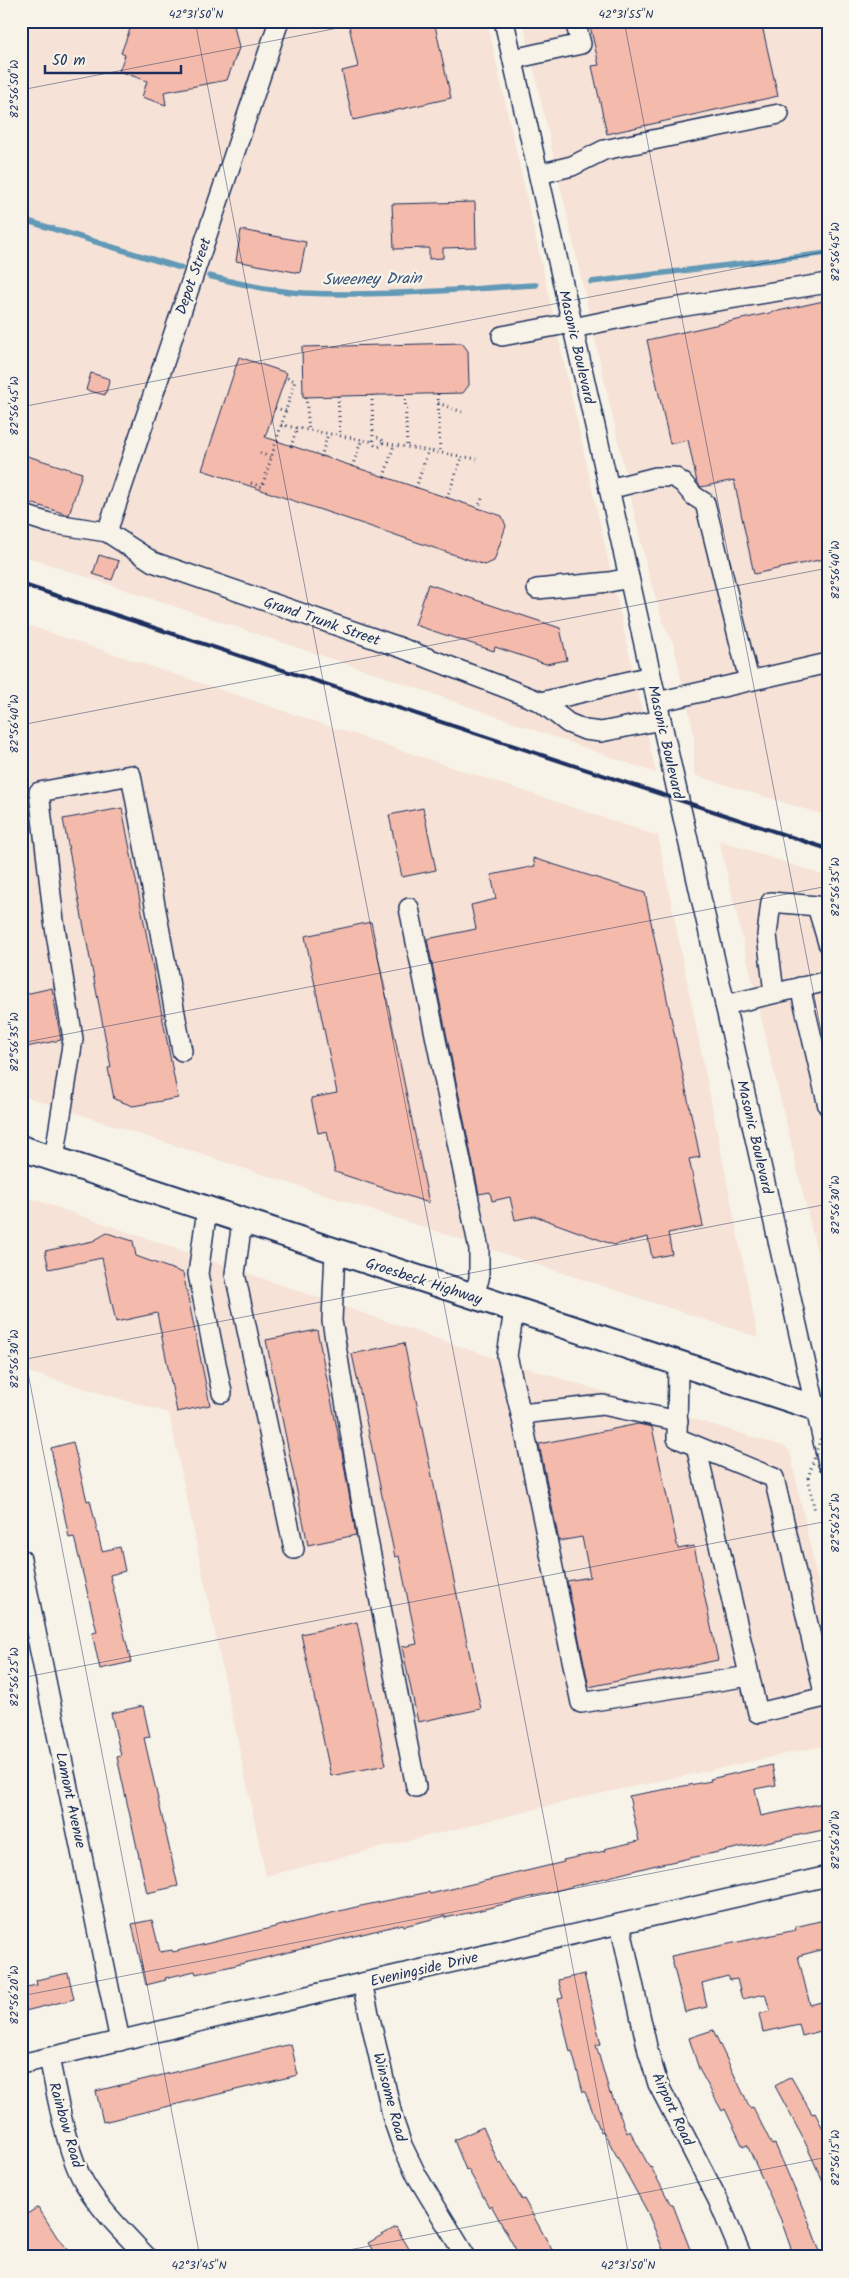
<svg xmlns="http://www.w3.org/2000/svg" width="849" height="2278" font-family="Kalam,sans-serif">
	<rect width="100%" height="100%" fill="#f7f3e8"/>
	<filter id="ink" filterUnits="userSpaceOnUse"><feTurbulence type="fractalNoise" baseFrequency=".02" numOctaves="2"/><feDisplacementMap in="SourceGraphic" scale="10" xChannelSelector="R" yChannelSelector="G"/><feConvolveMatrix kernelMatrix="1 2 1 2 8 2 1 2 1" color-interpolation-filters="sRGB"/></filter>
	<g filter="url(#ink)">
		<g fill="#f6e2d6">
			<polygon points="21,21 487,21 656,773 377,674 21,555"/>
			<polygon points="523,21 828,21 828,816 694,775 694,737 692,725 673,643 664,625 647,569"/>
			<polygon points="21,623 658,836 758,1337 21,1095"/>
			<polygon points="719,840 828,877 828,1299"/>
			<polygon points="21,1195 493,1358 786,1447 790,1452 828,1629 828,1745 589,1796 266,1876 169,1413 21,1370"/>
		</g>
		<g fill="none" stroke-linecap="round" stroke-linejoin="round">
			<g stroke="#6299b6" stroke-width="5.5">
				<polyline points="21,219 181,268"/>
				<path d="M 209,276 C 240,284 272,291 303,293 C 380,297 459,289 536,285"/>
				<polyline points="591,282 828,253"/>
			</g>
		</g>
		<g fill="#f4bbac" stroke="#1b2f5e">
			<polygon points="133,21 233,21 239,48 227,80 164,92 166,105 142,97 147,81 119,71 125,55 121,53"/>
			<polygon points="348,21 434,21 451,98 353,120 342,71 358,67"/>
			<polygon points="589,21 761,21 778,96 607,134 592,66 599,65"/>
			<polygon points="475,202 476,247 443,248 443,258 429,259 429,248 394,249 392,204"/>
			<polygon points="241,230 306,242 300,273 236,261"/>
			<polygon points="828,300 828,558 754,574 734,480 701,487 697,482 688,440 670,444 647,340"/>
			<polygon points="462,343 468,351 469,385 463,393 303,397 302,347"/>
			<polygon points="239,357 287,373 265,437 502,516 506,526 494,561 485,565 202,470"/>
			<polygon points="91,373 110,379 105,395 86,390"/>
			<polygon points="21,454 82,473 69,515 21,500"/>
			<polygon points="99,555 119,561 112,580 93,574"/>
			<polygon points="428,584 560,628 567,660 546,664 495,647 494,651 415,625"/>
			<polygon points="122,808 178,1098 133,1106 114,1099 108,1068 111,1067 63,819"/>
			<polygon points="423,808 436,870 402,877 389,815"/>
			<polygon points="533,858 645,893 700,1157 689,1159 703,1226 668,1233 672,1254 652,1258 648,1237 614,1245 535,1216 515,1220 510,1197 492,1201 490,1192 479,1194 427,939 476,929 471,905 496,899 491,875 535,866"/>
			<polygon points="371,922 429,1203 335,1172 327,1131 318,1133 311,1098 337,1093 305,936"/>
			<polygon points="52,988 61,1040 21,1048 21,995"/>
			<polygon points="107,1233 133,1241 136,1256 183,1273 210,1405 177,1412 157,1313 116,1322 102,1258 49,1269 45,1251 93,1241"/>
			<polygon points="317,1330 342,1453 356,1535 308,1545 266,1340"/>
			<polygon points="404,1343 481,1709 418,1722 402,1647 417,1644 399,1556 395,1557 352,1354"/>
			<polygon points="638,1424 652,1427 678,1549 694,1546 718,1660 589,1687 567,1581 590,1577 582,1537 559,1541 539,1444"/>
			<polygon points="73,1442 87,1501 90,1500 102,1551 120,1547 125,1571 110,1575 131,1662 100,1669 92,1633 97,1632 74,1537 69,1538 51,1448"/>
			<polygon points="357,1622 386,1765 331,1776 301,1634"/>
			<polygon points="143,1706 150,1737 144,1738 178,1886 147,1893 117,1757 121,1756 111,1713"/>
			<polygon points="772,1765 776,1785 755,1789 761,1816 828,1802 828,1829 652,1866 477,1911 445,1918 445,1916 404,1926 403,1924 228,1967 196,1974 195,1971 165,1978 166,1980 146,1985 132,1924 152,1920 160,1952 172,1950 173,1952 356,1907 429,1892 430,1894 564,1862 563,1860 605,1851 604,1849 639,1841 629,1796 711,1781 710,1779"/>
			<polygon points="828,1919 828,1948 798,1956 810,2005 821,2002 828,2029 802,2036 799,2024 763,2032 759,2014 770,2011 765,1994 742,1999 737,1979 730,1980 728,1976 702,1983 707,2007 685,2012 671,1956 796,1930 795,1927"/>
			<polygon points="68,1973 74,1999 21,2012 21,1988 37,1985 36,1980"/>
			<polygon points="584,1974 601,2044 596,2045 610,2094 611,2093 627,2133 630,2131 650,2168 651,2167 671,2205 673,2205 693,2257 666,2257 647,2211 603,2131 601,2132 585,2092 583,2092 572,2051 570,2052 558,1999 563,1998 558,1980"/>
			<polygon points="713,2030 750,2108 753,2107 772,2145 775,2144 809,2222 820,2252 805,2257 794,2257 781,2220 747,2145 743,2147 725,2109 722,2111 699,2069 689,2038"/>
			<polygon points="291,2044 298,2075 103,2122 96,2091"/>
			<polygon points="791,2077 812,2114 815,2113 828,2139 828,2193 804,2140 775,2086"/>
			<polygon points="483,2127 499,2164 501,2163 522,2200 524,2199 556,2257 520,2257 491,2205 489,2207 468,2169 466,2170 454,2140"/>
			<polygon points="38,2207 57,2237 75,2257 21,2257 21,2218"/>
			<polygon points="396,2227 414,2257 377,2257 368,2243"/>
		</g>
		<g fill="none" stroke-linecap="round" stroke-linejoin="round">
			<g stroke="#1b2f5e" stroke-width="22">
				<g id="minor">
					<polyline points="504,21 828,1463"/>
					<polyline points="513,59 581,44 575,21"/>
					<polyline points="539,174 572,166 604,150 779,114"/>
					<polyline points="573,328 655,311 828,283"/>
					<polyline points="502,336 572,323"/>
					<polyline points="609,489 656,477 674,477 683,483 694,496 705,503 749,680"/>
					<polyline points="21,514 49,523 107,532 153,562 399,647 506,688 541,702 568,723 585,730 601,732 661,720"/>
					<polyline points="107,532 279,21"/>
					<polyline points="537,589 609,582 629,578"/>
					<polyline points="541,702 651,676"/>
					<polyline points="657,702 828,663"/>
					<polyline points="409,908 479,1249 479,1279 473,1297"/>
					<polyline points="800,987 828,1106"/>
					<polyline points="774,993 767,935 771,902 817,906 828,943"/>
					<polyline points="725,1005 828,981"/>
					<polyline points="54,1159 73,1039 54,921 39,792 131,775 182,1051"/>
					<polyline points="207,1209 198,1274 222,1393"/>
					<polyline points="242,1221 235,1274 294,1549"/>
					<polyline points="335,1251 332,1321 367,1535 416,1787"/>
					<polyline points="514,1310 507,1356 521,1414 603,1405 678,1421"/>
					<polyline points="678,1364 677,1438 774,1478 825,1697 758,1713 696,1446"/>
					<polyline points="521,1414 581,1703 749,1676"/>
					<polyline points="21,1559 120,2041"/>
					<polyline points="620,1924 648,2051 658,2084 718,2200 742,2257"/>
					<polyline points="362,1983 393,2119 402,2145 417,2176 466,2257"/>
					<path d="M 49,2058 C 57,2094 66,2153 85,2184 C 101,2211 125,2234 147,2257"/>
					<polyline points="21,2064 362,1983 828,1876"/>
				</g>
			</g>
			<g stroke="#1b2f5e" stroke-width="28">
				<polyline id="major" points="21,1148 828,1412"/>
			</g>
			<g stroke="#1b2f5e" stroke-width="3" stroke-dasharray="1 4" stroke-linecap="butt">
				<polyline points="405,394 407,447"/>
				<polyline points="438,394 440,453"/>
				<polyline points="372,395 373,441"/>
				<polyline points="338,396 340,435"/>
				<polyline points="306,397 309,430"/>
				<polyline points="438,403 462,412"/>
				<polyline points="275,408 286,411"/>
				<polyline points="281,425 374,442"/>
				<circle cx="378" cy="442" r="4.5"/>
				<polyline points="383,443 477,459"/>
				<polyline points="291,447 297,428"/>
				<polyline points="260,453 270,457"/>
				<polyline points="321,457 328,434"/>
				<polyline points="352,467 362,439"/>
				<polyline points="384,477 394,445"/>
				<polyline points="251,483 262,487 295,381 285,377"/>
				<polyline points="416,488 428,451"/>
				<polyline points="447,498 462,457"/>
				<polyline points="478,509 483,496"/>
				<polyline points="808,1478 815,1512"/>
			</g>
			<use href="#minor" stroke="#f7f3e8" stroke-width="19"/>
			<use href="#major" stroke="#f7f3e8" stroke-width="24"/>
			<polyline stroke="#1b2f5e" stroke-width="4" points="21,584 828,849"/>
			<polyline stroke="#1b2f5e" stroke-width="3" stroke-dasharray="1 4" stroke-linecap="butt" points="808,1478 828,1415"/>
		</g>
	</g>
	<path fill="none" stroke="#1b2f5e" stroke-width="1" stroke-opacity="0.45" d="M 195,21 L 629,2257M 624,21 L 828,1067M 21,90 L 374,21M 21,407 L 828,251M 21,725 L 828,568M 21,1043 L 828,886M 21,1337 L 200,2257M 21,1360 L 828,1204M 21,1678 L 828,1521M 21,1996 L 828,1839M 313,2257 L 828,2157"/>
	<g text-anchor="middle" stroke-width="5" stroke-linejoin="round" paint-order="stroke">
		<g font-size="15" fill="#1b2f5e" stroke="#f7f3e8">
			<text transform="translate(193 276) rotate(-71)" y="5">Depot Street</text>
			<text transform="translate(577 347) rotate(77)" y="5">Masonic Boulevard</text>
			<text transform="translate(322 621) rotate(19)" y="5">Grand Trunk Street</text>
			<text transform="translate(666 742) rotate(77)" y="5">Masonic Boulevard</text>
			<text transform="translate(755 1137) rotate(77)" y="5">Masonic Boulevard</text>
			<text transform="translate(424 1281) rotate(18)" y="5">Groesbeck Highway</text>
			<text transform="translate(71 1800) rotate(78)" y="5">Lamont Avenue</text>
			<text transform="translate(424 1969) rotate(-13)" y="5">Eveningside Drive</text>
			<text transform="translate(390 2097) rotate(75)" y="5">Winsome Road</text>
			<text transform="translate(673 2109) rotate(65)" y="5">Airport Road</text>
			<text transform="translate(66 2125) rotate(74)" y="5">Rainbow Road</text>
		</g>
		<g font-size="16" font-style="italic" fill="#33527b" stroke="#f7f3e8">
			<text transform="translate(372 278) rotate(-1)" y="6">Sweeney Drain</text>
		</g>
	</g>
	<rect width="849" height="2278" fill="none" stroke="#f7f3e8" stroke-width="55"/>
	<path d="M45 65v8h136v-8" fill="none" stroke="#1b2f5e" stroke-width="2.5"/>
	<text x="52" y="65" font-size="15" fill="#1b2f5e" stroke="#f7f3e8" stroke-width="4" paint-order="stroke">50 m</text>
	<rect x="28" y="28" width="794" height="2222" fill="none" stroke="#1b2f5e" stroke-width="2"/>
	<g font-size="12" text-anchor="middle" fill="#1b2f5e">
		<text x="196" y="18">42°31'50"N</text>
		<text x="626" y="18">42°31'55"N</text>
		<text transform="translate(14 89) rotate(-90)" y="4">82°56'50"W</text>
		<text transform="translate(835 252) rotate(-90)" y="4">82°56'45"W</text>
		<text transform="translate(14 406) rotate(-90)" y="4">82°56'45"W</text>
		<text transform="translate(835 570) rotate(-90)" y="4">82°56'40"W</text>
		<text transform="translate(14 724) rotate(-90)" y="4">82°56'40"W</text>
		<text transform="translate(835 887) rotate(-90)" y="4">82°56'35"W</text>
		<text transform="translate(14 1042) rotate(-90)" y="4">82°56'35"W</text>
		<text transform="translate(835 1205) rotate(-90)" y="4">82°56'30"W</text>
		<text transform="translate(14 1359) rotate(-90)" y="4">82°56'30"W</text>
		<text transform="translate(835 1523) rotate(-90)" y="4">82°56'25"W</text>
		<text transform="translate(14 1677) rotate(-90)" y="4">82°56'25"W</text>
		<text transform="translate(835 1840) rotate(-90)" y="4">82°56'20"W</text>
		<text transform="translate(14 1995) rotate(-90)" y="4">82°56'20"W</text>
		<text transform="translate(835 2158) rotate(-90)" y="4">82°56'15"W</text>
		<text x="199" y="2269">42°31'45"N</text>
		<text x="628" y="2269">42°31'50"N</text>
	</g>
</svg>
